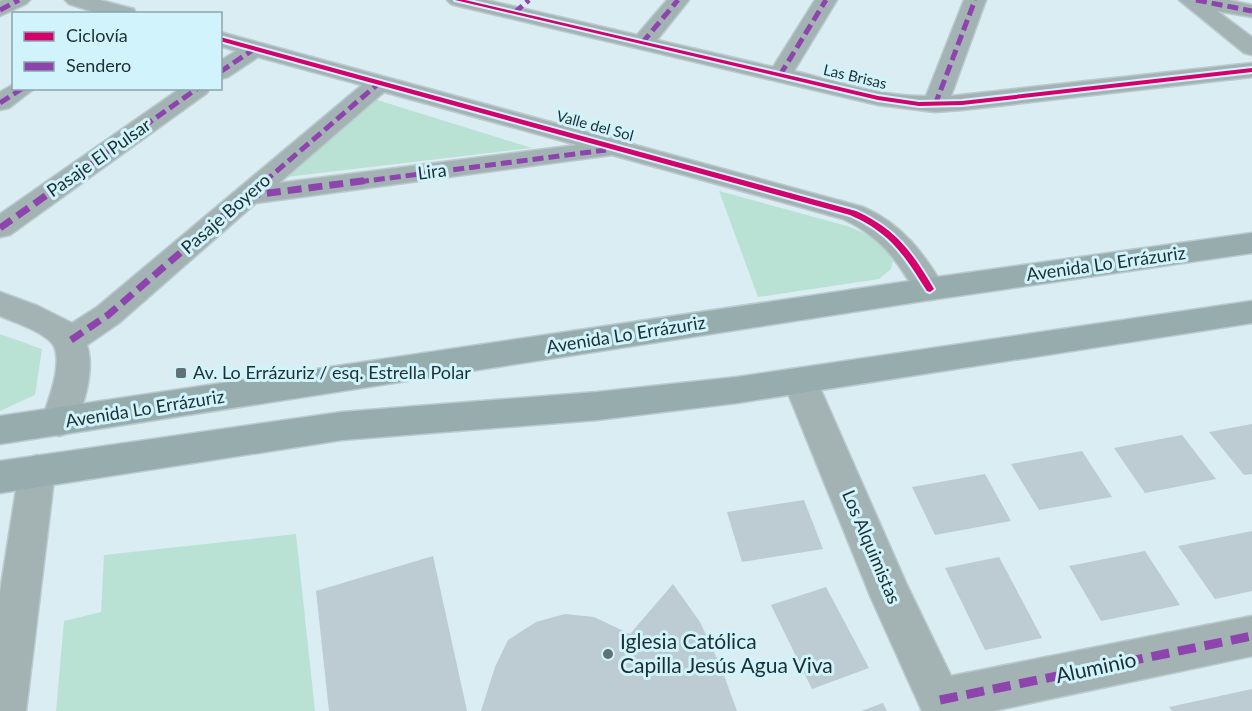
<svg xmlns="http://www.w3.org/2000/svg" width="1252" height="711" font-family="Lato,sans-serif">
	<rect width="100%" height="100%" fill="#daedf2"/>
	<g fill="#b9e2d5">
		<polygon points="374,99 532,148 286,177"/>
		<polygon points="719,191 847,226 869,235 883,246 893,261 891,269 879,279 758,297"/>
		<polygon points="0,334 42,349 35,395 0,411"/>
		<polygon points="296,534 315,711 56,711 64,621 101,612 104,555"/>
	</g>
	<g fill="#bdcbd2">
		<polygon points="1252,424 1252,474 1244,475 1209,432"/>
		<polygon points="1182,435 1216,479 1145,493 1114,448"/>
		<polygon points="1082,451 1112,497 1039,510 1011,464"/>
		<polygon points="985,474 1011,521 935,535 912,487"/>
		<polygon points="804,500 823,549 742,562 727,512"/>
		<polygon points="1252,531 1252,591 1215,599 1178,546"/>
		<polygon points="1145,551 1180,605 1101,621 1069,566"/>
		<polygon points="433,556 467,711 329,711 316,591"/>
		<polygon points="999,557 1042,638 985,650 945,568"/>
		<polygon points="673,584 700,622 721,667 737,711 481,711 495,667 508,640 536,622 565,614 594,617 630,634"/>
		<polygon points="826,587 869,668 812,689 771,605"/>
		<polygon points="1252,689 1252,711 1172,711 1169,707"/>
		<polygon points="883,703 887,711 861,711"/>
	</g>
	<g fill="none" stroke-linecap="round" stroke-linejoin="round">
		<g stroke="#bacace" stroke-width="3">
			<g id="minor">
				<polygon points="3,0 30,0 26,4 0,16 0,1"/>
				<polygon points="65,0 100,0 134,9 136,14 100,14 69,4"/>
				<path d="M 447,0 L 486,0 L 637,35 L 667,0 L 689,0 L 657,40 L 773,67 L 815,0 L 837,0 L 794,71 C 836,81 882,97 926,96 L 964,0 L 986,0 L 951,96 L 1252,63 L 1252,77 L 962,110 L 935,112 L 878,105 L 458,6 L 451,4 Z"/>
				<polygon points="1179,0 1229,0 1252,5 1252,17 1217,11 1252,37 1252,55 1244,53"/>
				<path d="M 220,32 L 863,207 C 902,224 924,253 945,289 L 941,297 L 930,300 L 919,297 C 897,261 882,237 843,219 L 612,155 L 256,203 L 119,323 L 87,345 C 95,371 84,408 71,432 L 59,436 L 47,432 L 41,422 C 47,404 67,356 50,341 C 37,329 16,323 0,316 L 0,292 L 38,306 L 72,323 L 97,307 L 362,85 L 258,57 L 228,77 L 220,79 L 220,61 L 236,51 L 220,46 ZM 384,92 L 577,145 L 279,183 Z"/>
				<polygon points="14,84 14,88 35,88 9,108 0,110 0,92"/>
				<polygon points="181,88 210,88 207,93 10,235 0,237 0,214"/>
				<polygon points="800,368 812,372 817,381 907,585 951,676 1252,616 1252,656 993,711 922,711 871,598 783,381 788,372"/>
				<polygon points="37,455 50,460 55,471 26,711 0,711 0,592 19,471 24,460"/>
			</g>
		</g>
		<g stroke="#bacace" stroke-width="3">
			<g id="major">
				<polygon points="1252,233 1252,253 930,300 0,444 0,416 930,278"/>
				<polygon points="1252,301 1252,323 737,403 597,420 342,440 0,493 0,461 342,412 597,392 737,377"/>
			</g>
		</g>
		<use href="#minor" fill="#a3b3b4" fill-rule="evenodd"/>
		<use href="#major" fill="#97acac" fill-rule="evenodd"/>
		<g stroke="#8e44ad" stroke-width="5" stroke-dasharray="11 5" stroke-linecap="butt">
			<polyline points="1196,0 1252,11"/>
			<polyline points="0,10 19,0"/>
			<polyline points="514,13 529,0"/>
			<polyline points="642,43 678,0"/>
			<polyline points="220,72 254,49"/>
			<polyline points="780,75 826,0"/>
			<polyline points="0,103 23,88"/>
			<polyline points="935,105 975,0"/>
			<polyline points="65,182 198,88"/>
			<polyline points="264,182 379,83"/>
			<polyline points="358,182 606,150"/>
		</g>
		<g stroke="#8e44ad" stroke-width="7" stroke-dasharray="14 7" stroke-linecap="butt">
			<polyline points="246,196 370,180"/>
			<polyline points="0,228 68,180"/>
			<polyline points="71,340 108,315 265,180"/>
		</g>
		<polyline stroke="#8e44ad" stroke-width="9" stroke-dasharray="18 9" stroke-linecap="butt" points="940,700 1252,636"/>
		<g stroke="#d0f3fc" stroke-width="4">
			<g id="cycleway">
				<polygon points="455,0 465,0 878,96 919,102 962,101 1252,68 1252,72 962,105 919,106 878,100"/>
				<path d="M 220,37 L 856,211 C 896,229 912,252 934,289 L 930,292 L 927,291 C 904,255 891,233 850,215 L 220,41 Z"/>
			</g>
		</g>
		<use href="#cycleway" fill="#d6006c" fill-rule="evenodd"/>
	</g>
	<g fill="#607276" stroke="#d0f3fc" stroke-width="2">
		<rect x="175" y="367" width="12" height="12" rx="3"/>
		<circle cx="608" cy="654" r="6"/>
	</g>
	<g text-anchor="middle" stroke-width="6" stroke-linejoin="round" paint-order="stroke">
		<g font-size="15" fill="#1e2f33" stroke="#d0f3fc">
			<text transform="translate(855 77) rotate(13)" y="5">Las Brisas</text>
			<text transform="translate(595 126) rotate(15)" y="5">Valle del Sol</text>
		</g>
		<g font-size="18" fill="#1e2f33" stroke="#d0f3fc">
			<text transform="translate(99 158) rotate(-35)" y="6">Pasaje El Pulsar</text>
			<text transform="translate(432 172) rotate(-7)" y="6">Lira</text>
			<text transform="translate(226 214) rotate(-41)" y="6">Pasaje Boyero</text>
			<text transform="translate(1106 264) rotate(-8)" y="6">Avenida Lo Errázuriz</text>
			<text transform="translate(626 335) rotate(-9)" y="6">Avenida Lo Errázuriz</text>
			<text transform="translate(145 409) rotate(-9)" y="6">Avenida Lo Errázuriz</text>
			<text transform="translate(871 547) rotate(67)" y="6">Los Alquimistas</text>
		</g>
		<g font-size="18" fill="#1e2f33" stroke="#d0f3fc" text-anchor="start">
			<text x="193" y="379">Av. Lo Errázuriz / esq. Estrella Polar</text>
		</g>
		<g font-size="21" fill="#1e2f33" stroke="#d0f3fc" text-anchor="start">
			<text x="620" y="649">Iglesia Católica<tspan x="620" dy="24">Capilla Jesús Agua Viva</tspan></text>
		</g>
		<g font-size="21" fill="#1e2f33" stroke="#d0f3fc">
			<text transform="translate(1096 668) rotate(-12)" y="7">Aluminio</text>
		</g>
	</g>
	<rect x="12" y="12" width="210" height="78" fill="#d0f3fc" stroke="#89a5ac" stroke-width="1.5"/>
	<rect x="24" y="32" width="30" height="9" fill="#d6006c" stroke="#89a5ac" stroke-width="1.5"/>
	<text x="66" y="42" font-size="18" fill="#1e2f33">Ciclovía</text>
	<rect x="24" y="62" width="30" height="9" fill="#8e44ad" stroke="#89a5ac" stroke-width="1.5"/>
	<text x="66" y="72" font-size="18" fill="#1e2f33">Sendero</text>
</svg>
